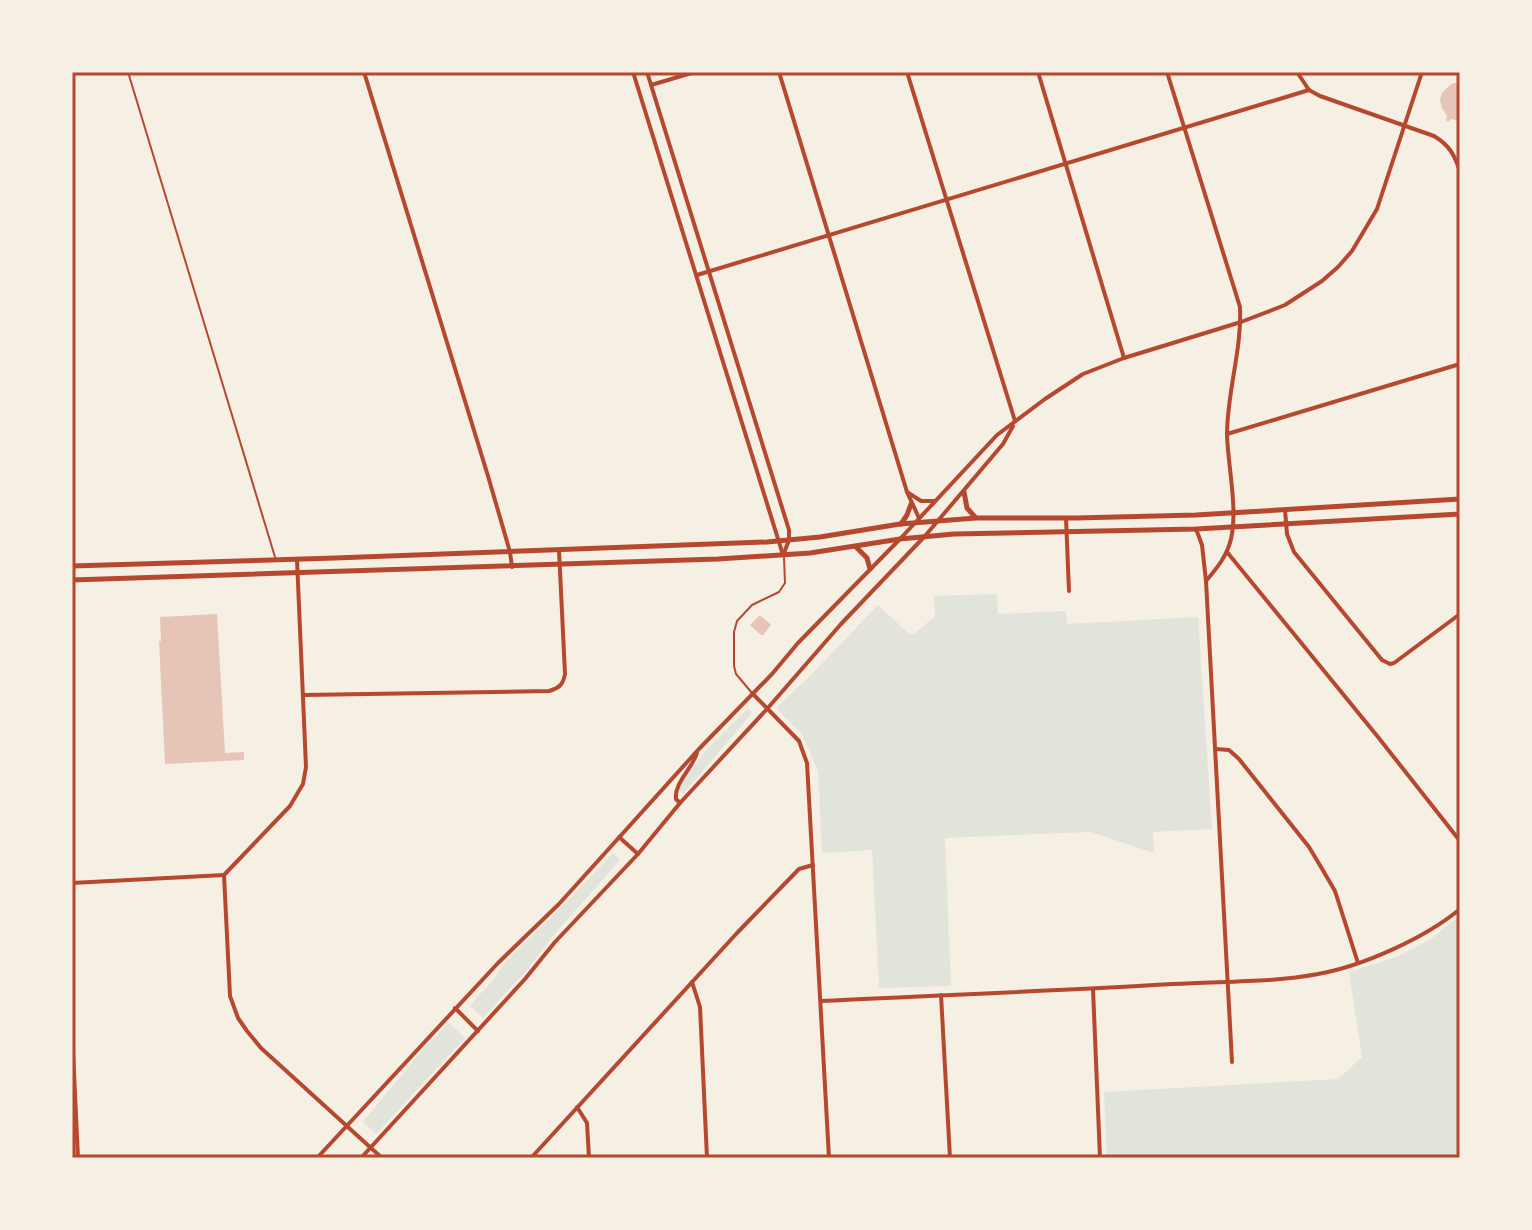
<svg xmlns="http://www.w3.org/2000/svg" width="1532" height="1230" font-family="Manrope,sans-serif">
	<rect width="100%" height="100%" fill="#f6efe4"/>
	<g fill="#e2e4dc">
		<polygon points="997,594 998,614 1066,611 1067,624 1198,617 1212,829 1153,832 1154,853 1091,832 945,838 951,986 879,988 872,850 822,853 818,771 802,734 776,708 814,672 878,605 907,632 913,635 935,616 934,596"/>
		<polygon points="748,708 752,713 748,718 683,794 679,790 682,783 706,750"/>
		<polygon points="613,853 620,860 558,930 526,971 483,1018 470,1006 472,1003 492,981 506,961 550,919"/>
		<polygon points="1460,915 1460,1150 1454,1158 1107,1158 1104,1092 1338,1079 1362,1057 1349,972 1396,957 1431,939"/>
		<path d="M 449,1023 L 465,1038 L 376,1134 L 363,1122 L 365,1119 C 393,1087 418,1052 449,1023 Z"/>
	</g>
	<g fill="#e6c5b7">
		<polygon points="1460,82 1460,121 1451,119 1448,122 1446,120 1447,116 1442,108 1440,99 1442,93 1451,84"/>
		<polygon points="217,614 225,753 244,752 244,760 165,764 159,641 161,641 160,617"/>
		<polygon points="760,615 771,625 763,635 761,635 750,625"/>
	</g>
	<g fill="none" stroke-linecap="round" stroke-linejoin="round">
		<g stroke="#b5482f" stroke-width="2">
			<polyline points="128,72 275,557"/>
			<polyline points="752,693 736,674 734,666 734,632 737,621 752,605 779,592 785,583 784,558"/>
		</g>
		<g stroke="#b5482f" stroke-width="4">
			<polyline points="364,72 488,476 510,552 512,567"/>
			<polyline points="779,72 907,492 919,518"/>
			<polyline points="907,72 1015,421"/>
			<polyline points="1038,72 1124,358"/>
			<path d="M 1167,72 L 1240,307 C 1242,350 1227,392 1227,435 C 1228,466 1238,509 1231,539 C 1227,556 1217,568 1206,581 L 1232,1062"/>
			<path d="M 1297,72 L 1309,90 L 1320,96 L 1434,136 C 1449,145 1455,155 1460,172"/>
			<polyline points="651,85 695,72"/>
			<polyline points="697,275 1309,90"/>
			<polyline points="1227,434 1460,364"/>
			<polyline points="1285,510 1287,534 1294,552 1382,660 1390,664 1394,663 1460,614"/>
			<polyline points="1066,518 1069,591"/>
			<polyline points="1196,529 1202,545 1206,581"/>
			<polyline points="1227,552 1378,737 1460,841"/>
			<polyline points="297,560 306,767 303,784 290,806 224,875 230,996 238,1018 247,1031 261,1048 382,1158"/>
			<polyline points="753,694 799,741 807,763 829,1158"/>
			<path d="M 303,695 L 549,691 C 559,688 563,685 565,674 L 559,550"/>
			<polyline points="1216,749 1229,750 1239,759 1309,847 1321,867 1335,891 1358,963"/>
			<polyline points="72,883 224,875"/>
			<polyline points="692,982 700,1007 707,1158"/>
			<polyline points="1093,989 1100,1158"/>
			<polyline points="941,995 950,1158"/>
			<path d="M 821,1001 C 938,995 1055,991 1173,984 C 1220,981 1271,983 1318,974 C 1363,966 1425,938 1460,909"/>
			<polyline points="72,1030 78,1158"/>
			<polyline points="577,1107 587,1123 589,1158"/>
			<polyline points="531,1158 737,933 799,869 813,865"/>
		</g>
		<g stroke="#b5482f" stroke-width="4">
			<polyline points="633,72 783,555"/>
			<polyline points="647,72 789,530 789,540 784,553"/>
			<polyline points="907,492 921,501 934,501"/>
			<path d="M 680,803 L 676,799 C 674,783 692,769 697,753"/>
			<polyline points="619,837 638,854"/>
			<polyline points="455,1008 478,1031"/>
			<polyline points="317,1158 498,963 559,904 698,750 772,674 798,643 900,539 997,435 1045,399 1083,374 1124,358 1241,322 1285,305 1322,281 1338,267 1352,251 1377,209 1422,72"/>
			<polyline points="361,1158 525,979 555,942 638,854 680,803 767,709 841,624 925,536 1003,444 1013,426"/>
		</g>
		<g stroke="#b5482f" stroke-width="5">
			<polyline points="964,492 967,508 975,517"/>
			<polyline points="901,524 907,515 911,504"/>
			<polyline points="856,547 867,558 870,569"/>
			<polyline points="72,566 335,558 767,542 820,537 900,524 976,518 1076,518 1196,515 1460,499"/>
			<polyline points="72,580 718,559 810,553 900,539 954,534 1196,529 1460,514"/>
		</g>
	</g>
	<rect width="1532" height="1230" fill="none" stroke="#f6efe4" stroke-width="148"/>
	<rect x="74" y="74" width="1384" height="1082" fill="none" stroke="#b5482f" stroke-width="3"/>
</svg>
